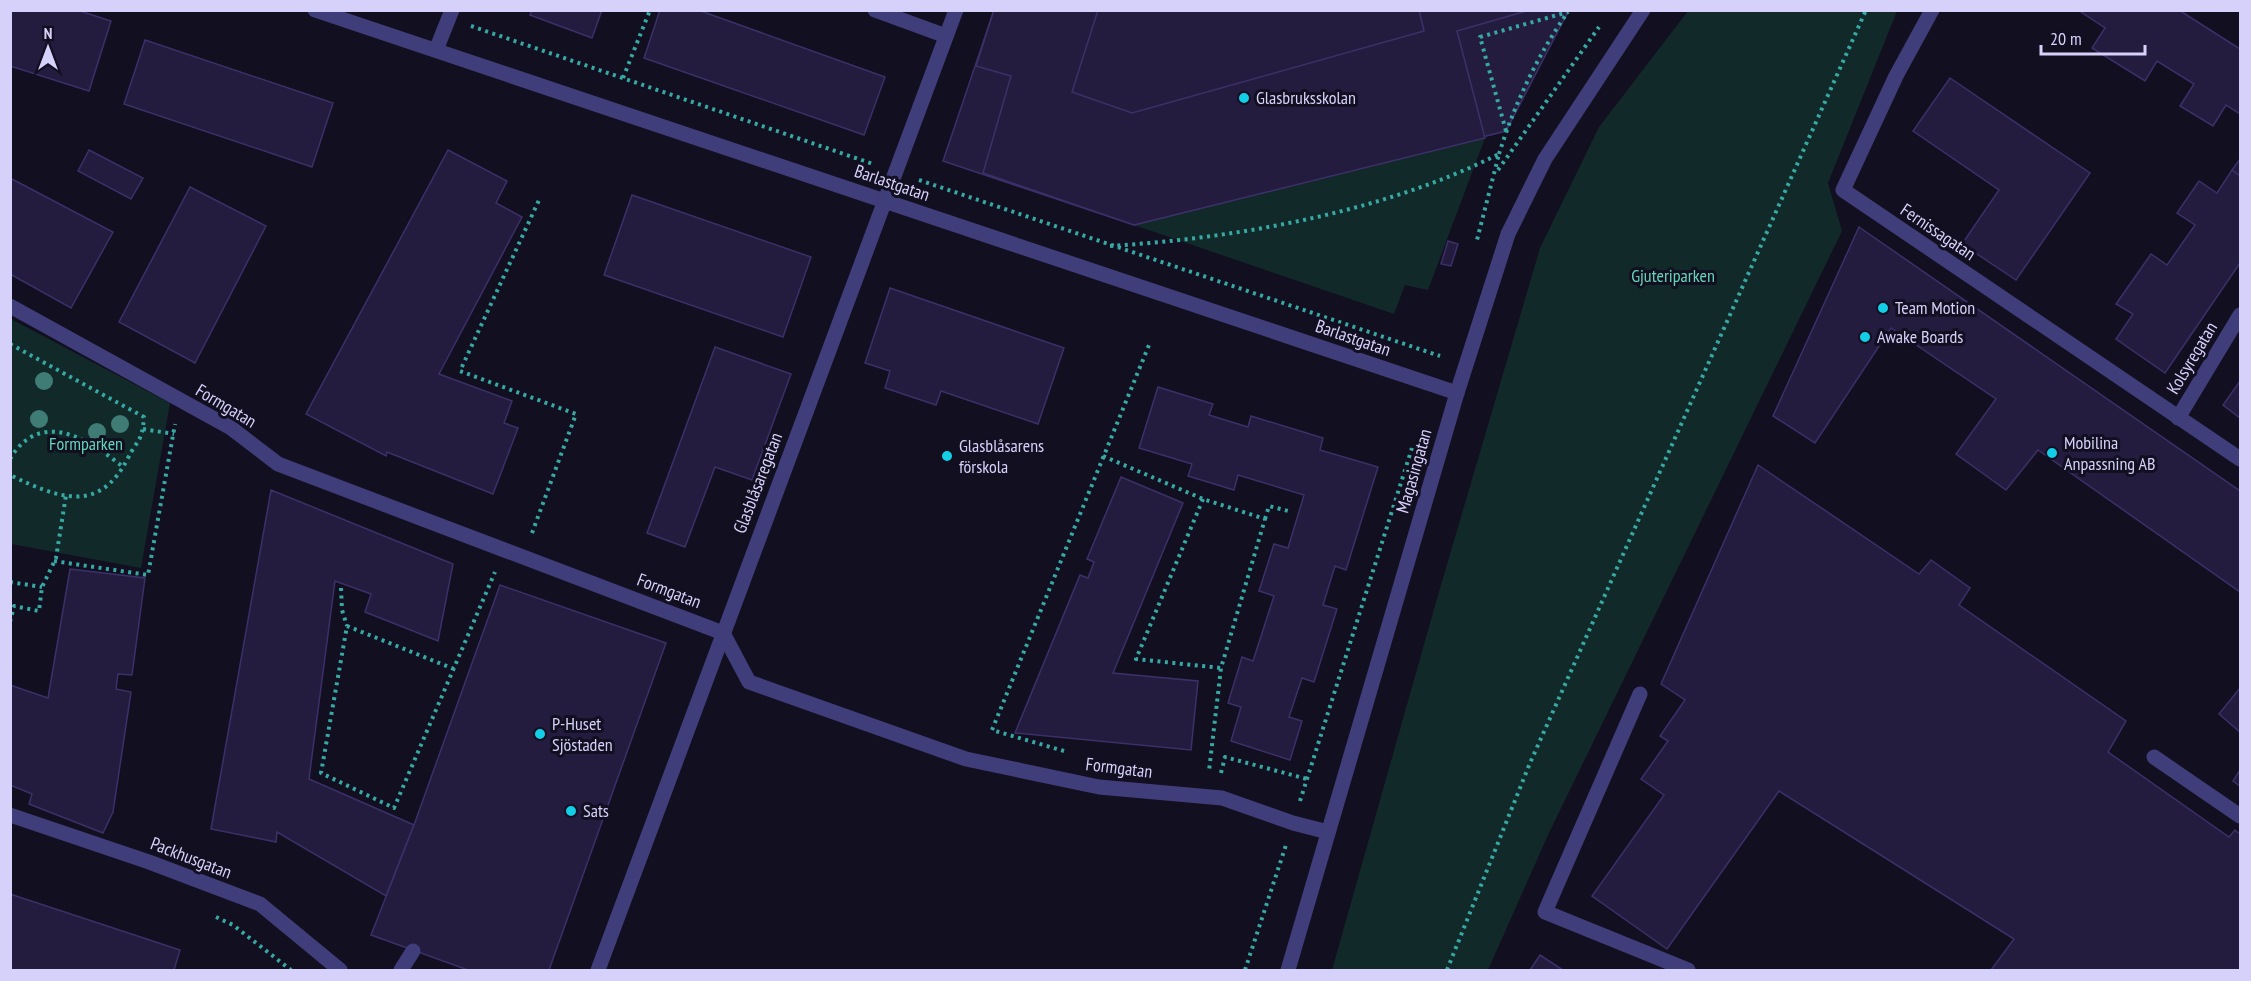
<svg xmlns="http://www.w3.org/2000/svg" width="2251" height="981" font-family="'PT Sans Narrow',sans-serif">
	<rect width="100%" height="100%" fill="#120f20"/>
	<g fill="#122929">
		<polygon points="1688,11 1897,11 1828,183 1842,231 1548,835 1488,970 1332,970 1436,602 1540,248 1599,127"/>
		<polygon points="1485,138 1428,290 1405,285 1394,314 1134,225"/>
		<polygon points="11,319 170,403 141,568 11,544"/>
	</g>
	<g fill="#241c3f" stroke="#3c3069" stroke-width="1.5">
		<polygon points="10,10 77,10 111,21 89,91 10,66"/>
		<polygon points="532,10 602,10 592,38 530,15"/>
		<polygon points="660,10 698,10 885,77 864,135 644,58"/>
		<polygon points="994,10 1569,10 1506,131 1134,225 943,161"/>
		<polygon points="994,10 1098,10 1072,92 1132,113 1424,31 1419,10 1530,10 1457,31 1485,138 1134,225 983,173 1011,76 976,66"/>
		<polygon points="2078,10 2179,10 2240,49 2240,114 2226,105 2213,126 2180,106 2194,84 2157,61 2145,81 2092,48 2105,28"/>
		<polygon points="145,40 333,103 312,167 124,104"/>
		<polygon points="1950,78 2090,173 2016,280 1962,244 1999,190 1913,131"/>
		<polygon points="89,150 143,178 131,199 78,171"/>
		<polygon points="448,150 507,181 496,203 522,217 439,374 512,401 504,423 518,428 493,494 387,452 386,456 306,414"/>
		<polygon points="2240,159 2240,176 2232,170"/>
		<polygon points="2232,170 2240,176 2240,263 2165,373 2116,339 2133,314 2116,304 2151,254 2167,265 2195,225 2177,213 2199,181 2217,193"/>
		<polygon points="10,178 113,232 71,308 10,274"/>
		<polygon points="190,187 266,226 195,363 119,322"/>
		<polygon points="632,195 811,257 783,337 604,275"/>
		<polygon points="1859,227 2240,491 2240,592 2038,450 2006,490 1956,454 1996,399 1891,328 1815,443 1773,416"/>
		<polygon points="1448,241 1458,244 1451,266 1441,264"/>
		<polygon points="890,288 1064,348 1038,424 941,391 936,405 885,388 890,371 865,363"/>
		<polygon points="715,347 791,374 752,480 715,467 685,547 647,533"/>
		<polygon points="2240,381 2240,418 2223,405"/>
		<polygon points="1158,387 1213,404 1209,415 1248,427 1251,416 1323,438 1320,450 1378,467 1346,570 1335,566 1323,605 1337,609 1314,682 1302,678 1289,717 1302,721 1290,760 1231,741 1241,707 1228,703 1242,657 1253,661 1274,596 1259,591 1274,544 1288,548 1304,495 1238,475 1234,490 1188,476 1192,464 1139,448"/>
		<polygon points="1758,465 1919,574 1931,560 1970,588 1959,605 2126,721 2108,752 2229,837 2235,830 2240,834 2240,970 1991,970 2014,939 1779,791 1667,949 1592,896 1664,795 1641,779 1668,741 1660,736 1685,700 1661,684"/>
		<polygon points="1121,477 1183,503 1113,673 1198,681 1191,750 1015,733 1080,575 1088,578 1094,562 1087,559"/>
		<polygon points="271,490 453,564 438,641 365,612 371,594 335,581 309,779 414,825 386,896 277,832 276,842 211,829"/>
		<polygon points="70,569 145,578 132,675 118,674 116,689 131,692 113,812 103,833 29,804 32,794 10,785 10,685 48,698"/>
		<polygon points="500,585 666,643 549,970 468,970 371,935 414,825"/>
		<polygon points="2240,688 2240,732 2219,714"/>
		<polygon points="2240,770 2240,786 2233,781"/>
		<polygon points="10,894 180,950 174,970 10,970"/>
		<polygon points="1540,955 1563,970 1530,970"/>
	</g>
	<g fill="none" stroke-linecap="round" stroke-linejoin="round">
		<g stroke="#37a9a4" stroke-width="4" stroke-dasharray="3 4.5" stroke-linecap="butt">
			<polyline points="471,26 873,164"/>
			<polyline points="623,78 650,10"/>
			<polyline points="1506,131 1480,37 1568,12"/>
			<path d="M 1499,154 C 1514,105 1538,54 1568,12"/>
			<polyline points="1498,170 1599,27"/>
			<polyline points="919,180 1440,356"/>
			<path d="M 1110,246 C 1238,238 1384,212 1499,154 L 1477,240"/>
			<path d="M 10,344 L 144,417 C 142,443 138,438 128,458 C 99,515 58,498 10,475"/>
			<polyline points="143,429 174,434"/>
			<polyline points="1103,456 1203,499 1265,519 1221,668 1209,771"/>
			<path d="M 10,459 C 40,408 89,439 123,467"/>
			<polyline points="1203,499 1136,659 1221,668"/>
			<polyline points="1265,519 1269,506 1292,512"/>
			<polyline points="532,533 576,414 460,371 540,198"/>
			<polyline points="54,561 148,575 175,424"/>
			<polyline points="10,582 42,587"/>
			<polyline points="341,588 342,610 347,626"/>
			<polyline points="10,622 14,606 39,611 42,587 56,558 66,495"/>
			<polyline points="454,669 347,626 321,773 394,808 495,572"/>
			<polyline points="1064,751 992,730 1149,345"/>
			<polyline points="1221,773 1225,757 1307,779"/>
			<polyline points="1300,801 1412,448"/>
			<polyline points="216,917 233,925 291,970"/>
			<polyline points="1245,970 1286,845"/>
			<polyline points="1447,970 1530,763 1866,10"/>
		</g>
		<g stroke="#403d7b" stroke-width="15">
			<polyline points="315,10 1457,393"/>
			<polyline points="875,10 946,36"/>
			<polyline points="1932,10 1896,76 1843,190 2240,459"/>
			<polyline points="436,50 452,10"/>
			<polyline points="10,306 231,428 278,464 723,633 749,682 966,759 1099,787 1222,798 1293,823 1328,832"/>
			<polyline points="2178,418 2240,315"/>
			<polyline points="1640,694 1545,912 1688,970"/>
			<polyline points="2154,757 2240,816"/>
			<polyline points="10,815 149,862 260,904 340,970"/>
			<polyline points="401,970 413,951"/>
			<polyline points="598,970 956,10"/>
			<polyline points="1288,970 1457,393 1508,234 1545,159 1643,10"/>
		</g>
	</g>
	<g fill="#3f7c75">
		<circle cx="44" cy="381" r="9"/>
		<circle cx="39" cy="419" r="9"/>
		<circle cx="120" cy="424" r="9"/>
		<circle cx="97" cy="432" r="9"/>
	</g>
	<g fill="#12cee7" stroke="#120f20" stroke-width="2">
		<circle cx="1244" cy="98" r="6"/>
		<circle cx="1883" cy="308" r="6"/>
		<circle cx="1865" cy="337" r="6"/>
		<circle cx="2052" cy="453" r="6"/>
		<circle cx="947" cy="456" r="6"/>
		<circle cx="540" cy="734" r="6"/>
		<circle cx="571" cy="811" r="6"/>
	</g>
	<g text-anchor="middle" stroke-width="6" stroke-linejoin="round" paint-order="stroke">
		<g font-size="18" fill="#d6d1fb" stroke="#120f20" text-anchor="start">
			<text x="1256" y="104">Glasbruksskolan</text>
			<text x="1895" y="314">Team Motion</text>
			<text x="1877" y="343">Awake Boards</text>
			<text x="2064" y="449">Mobilina<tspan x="2064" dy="21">Anpassning AB</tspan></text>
			<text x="959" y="452">Glasblåsarens<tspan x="959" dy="21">förskola</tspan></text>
			<text x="552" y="730">P-Huset<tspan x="552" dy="21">Sjöstaden</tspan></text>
			<text x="583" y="817">Sats</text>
		</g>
		<g font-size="18" fill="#d6d1fb" stroke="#120f20">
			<text transform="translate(892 183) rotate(19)" y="6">Barlastgatan</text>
			<text transform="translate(1938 232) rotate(34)" y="6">Fernissagatan</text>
			<text transform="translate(1353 338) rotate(19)" y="6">Barlastgatan</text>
			<text transform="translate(2192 358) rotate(-59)" y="6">Kolsyregatan</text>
			<text transform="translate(226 406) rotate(31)" y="6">Formgatan</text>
			<text transform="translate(1414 471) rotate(-74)" y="6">Magasingatan</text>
			<text transform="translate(758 483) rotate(-69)" y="6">Glasblåsaregatan</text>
			<text transform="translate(669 591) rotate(21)" y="6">Formgatan</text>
			<text transform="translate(1119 768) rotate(7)" y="6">Formgatan</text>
			<text transform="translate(191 858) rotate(21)" y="6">Packhusgatan</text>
		</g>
		<g font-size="18" fill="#63d5ba" stroke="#120f20">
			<text x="1673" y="282">Gjuteriparken</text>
			<text x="86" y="450">Formparken</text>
		</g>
	</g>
	<rect width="2251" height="981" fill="none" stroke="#d6d1fb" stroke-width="24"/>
	<g transform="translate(48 48)" stroke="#120f20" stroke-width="4.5" paint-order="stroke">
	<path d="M0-4.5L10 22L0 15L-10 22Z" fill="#d6d1fb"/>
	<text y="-9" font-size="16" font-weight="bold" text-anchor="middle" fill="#d6d1fb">N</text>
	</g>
	<path d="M2041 45v9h104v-9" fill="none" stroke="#d6d1fb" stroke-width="3"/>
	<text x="2050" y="45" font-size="18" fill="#d6d1fb" stroke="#120f20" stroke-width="4.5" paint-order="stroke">20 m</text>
</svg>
